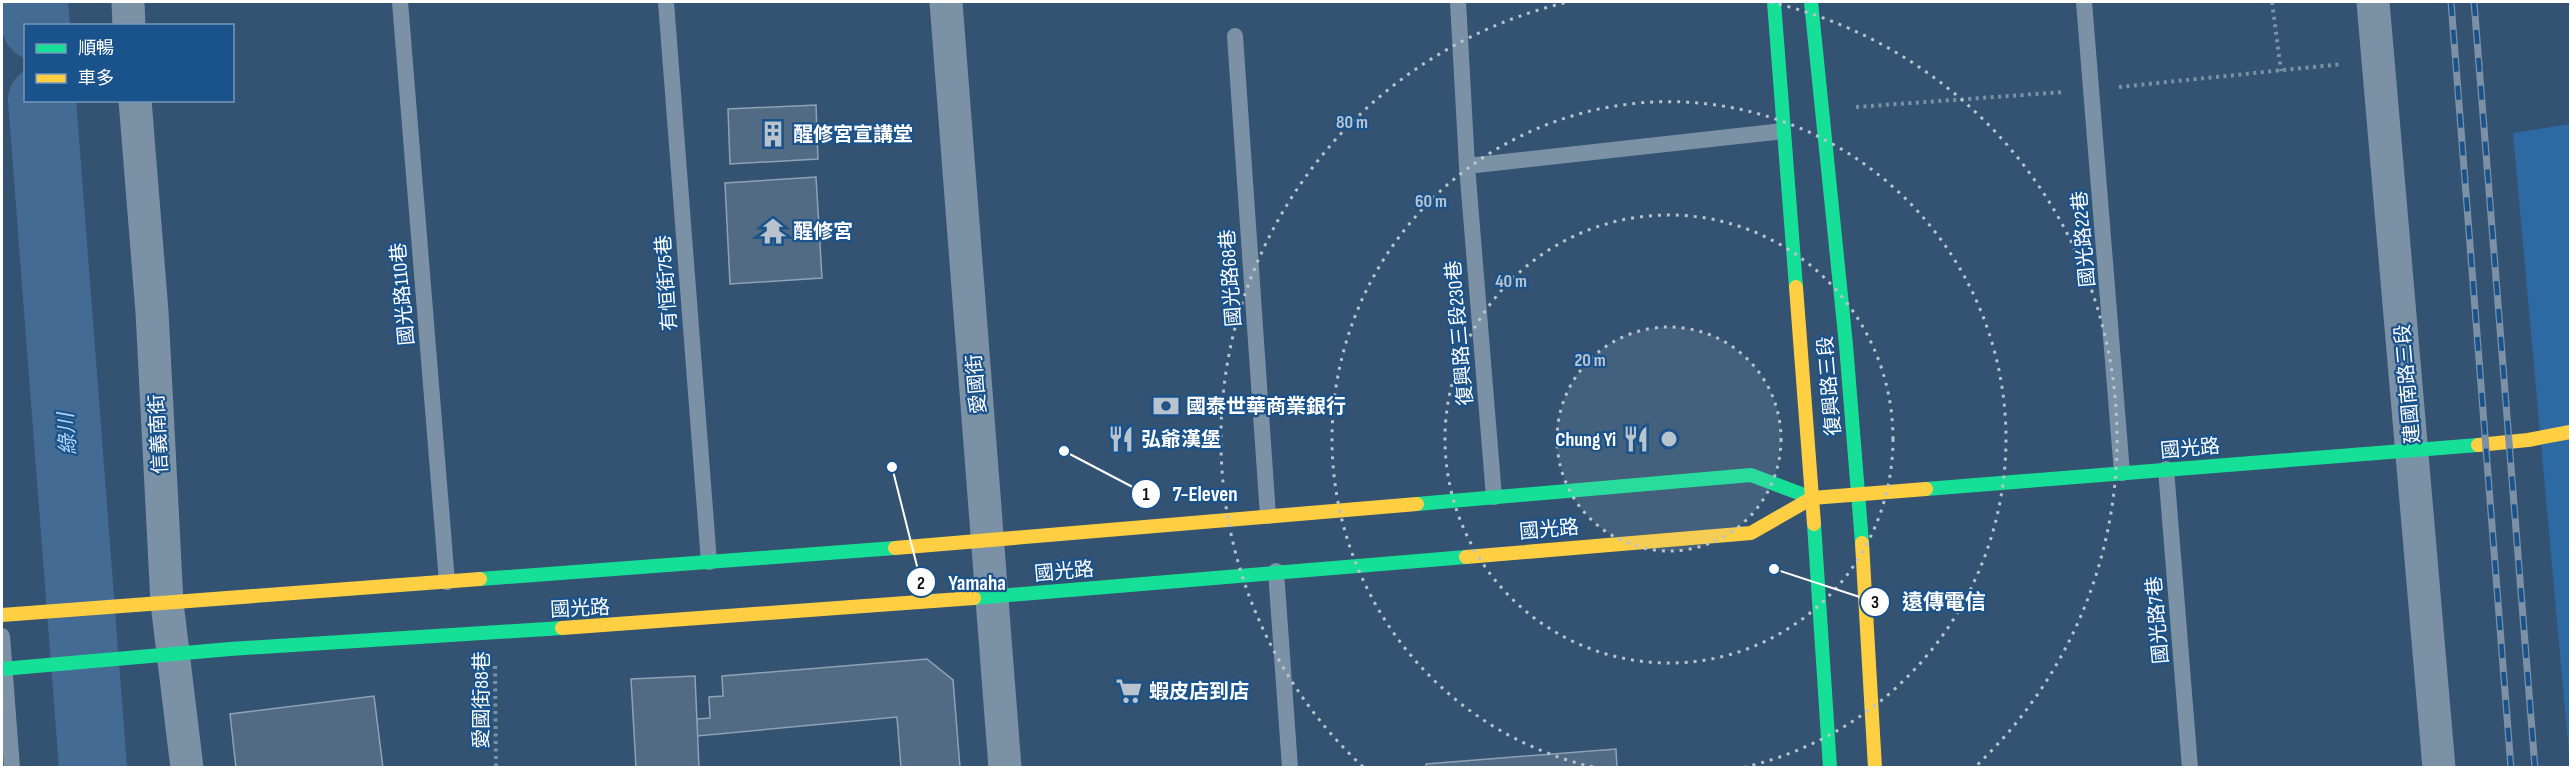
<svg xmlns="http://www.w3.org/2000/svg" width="2572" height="769" font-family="'Sofia Sans Condensed','Noto Sans TC',sans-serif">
	<rect width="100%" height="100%" fill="#345372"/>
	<polygon fill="#2d69a3" points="2570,124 2570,765 2513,133"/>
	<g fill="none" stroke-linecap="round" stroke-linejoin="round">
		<g stroke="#436b93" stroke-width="68">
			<polyline points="34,2 36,26"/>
			<polyline points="42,100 93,768"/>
		</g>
	</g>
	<g fill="#526b84" stroke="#8fa2b5" stroke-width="1.5">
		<polygon points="816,105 818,159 730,164 728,109"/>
		<polygon points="816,177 822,278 730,284 725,183"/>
		<polygon points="927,659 953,680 960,768 901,768 897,717 697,736 697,719 710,718 709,697 723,696 722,676"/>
		<polygon points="695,676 699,768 636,768 631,679"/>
		<polygon points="374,696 383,768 236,768 230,714"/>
		<polygon points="1616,749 1617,768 1426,768 1426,764"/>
	</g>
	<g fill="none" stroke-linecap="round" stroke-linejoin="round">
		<g stroke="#7b91a6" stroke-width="4" stroke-dasharray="3 4.5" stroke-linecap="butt">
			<polyline points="2272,2 2281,71"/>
			<polyline points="2119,87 2342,64"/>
			<polyline points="1856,107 2064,92"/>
			<polyline points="495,666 496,768"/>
		</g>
		<g stroke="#7b91a6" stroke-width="16">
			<polyline points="400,2 447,582"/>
			<polyline points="666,2 709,562"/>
			<polyline points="1458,2 1467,166 1494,497"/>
			<polyline points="2084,2 2122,473"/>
			<polyline points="1235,36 1268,516"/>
			<polyline points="1467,166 1783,131"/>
			<polyline points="2166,469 2190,768"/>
			<polyline points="1276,571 1290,768"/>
			<polyline points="2,636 12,768"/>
		</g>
		<g stroke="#7b91a6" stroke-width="33">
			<polyline points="128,2 129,26"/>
			<polyline points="946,2 1005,768"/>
			<polyline points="2373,2 2439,768"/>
			<polyline points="135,100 152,312 167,603 187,768"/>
		</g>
		<g stroke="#16e098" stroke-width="14">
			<polyline points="1774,2 1796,287"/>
			<polyline points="1811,2 1846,345 1862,543"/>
			<polyline points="1926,489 2478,445"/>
			<polyline points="1417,504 1751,475 1812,498"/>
			<polyline points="1814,524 1830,768"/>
			<polyline points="480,579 895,548"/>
			<polyline points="974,598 1466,557"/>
			<polyline points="2,669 230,649 562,628"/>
		</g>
		<g stroke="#ffcf43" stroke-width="14">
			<polyline points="1796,287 1814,524"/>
			<polyline points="2478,445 2528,440 2570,432"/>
			<polyline points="1862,543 1875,768"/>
			<polyline points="895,548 1417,504"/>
			<polyline points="1466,557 1751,533 1812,498 1926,489"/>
			<polyline points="2,615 480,579"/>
			<polyline points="562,628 974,598"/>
		</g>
		<g stroke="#7c91a5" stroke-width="7">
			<g id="rail">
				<polyline points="2451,2 2511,768"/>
				<polyline points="2474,2 2535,768"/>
			</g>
		</g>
		<use href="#rail" stroke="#1a538c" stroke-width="4.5" stroke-dasharray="14" stroke-linecap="butt"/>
	</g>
	<circle cx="1669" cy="439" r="112" fill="#b8c3ce" fill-opacity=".12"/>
	<g fill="none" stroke="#b8c3ce" stroke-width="3" stroke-dasharray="3 6">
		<circle cx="1669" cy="439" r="112"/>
		<circle cx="1669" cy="439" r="224"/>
		<path d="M1593 767A337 337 0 1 1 1745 767"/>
		<path d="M1363 767A449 449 0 0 1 1568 2M1770 2A449 449 0 0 1 1975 767"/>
	</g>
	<defs>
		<g id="building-bare" transform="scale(2.07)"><path d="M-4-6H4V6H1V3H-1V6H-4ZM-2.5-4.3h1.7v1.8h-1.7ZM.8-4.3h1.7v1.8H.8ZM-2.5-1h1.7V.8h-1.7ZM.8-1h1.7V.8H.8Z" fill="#b8c3ce" stroke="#1a538c" stroke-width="2.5" paint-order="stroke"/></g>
		<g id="temple-bare" transform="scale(2.07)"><path d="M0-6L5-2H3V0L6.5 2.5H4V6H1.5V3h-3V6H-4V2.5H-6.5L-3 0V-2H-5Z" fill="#b8c3ce" stroke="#1a538c" stroke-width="2.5" paint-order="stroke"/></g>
		<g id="bank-bare" transform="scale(2.07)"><path d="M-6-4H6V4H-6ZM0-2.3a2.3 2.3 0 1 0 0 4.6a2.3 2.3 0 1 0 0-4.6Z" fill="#b8c3ce" stroke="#1a538c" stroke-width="2.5" paint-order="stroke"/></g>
		<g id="restaurant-bare" transform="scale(2.07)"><path d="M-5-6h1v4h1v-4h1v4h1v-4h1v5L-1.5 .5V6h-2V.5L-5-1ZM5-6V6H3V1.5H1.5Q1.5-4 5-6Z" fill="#b8c3ce" stroke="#1a538c" stroke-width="2.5" paint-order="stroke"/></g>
		<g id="supermarket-bare" transform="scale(2.07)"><path d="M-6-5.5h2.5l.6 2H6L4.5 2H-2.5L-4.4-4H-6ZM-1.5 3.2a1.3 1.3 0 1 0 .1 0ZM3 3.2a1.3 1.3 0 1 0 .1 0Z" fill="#b8c3ce" stroke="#1a538c" stroke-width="2.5" paint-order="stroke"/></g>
	</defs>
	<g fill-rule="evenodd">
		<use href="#building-bare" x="773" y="134"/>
		<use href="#temple-bare" x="773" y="231"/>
		<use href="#bank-bare" x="1166" y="406"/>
		<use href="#restaurant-bare" x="1121" y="439"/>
		<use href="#restaurant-bare" x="1636" y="439"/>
		<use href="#supermarket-bare" x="1129" y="691"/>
	</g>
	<g text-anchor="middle" stroke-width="4.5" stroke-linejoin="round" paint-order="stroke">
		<g font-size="20" font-weight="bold" fill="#fff" stroke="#1a538c" text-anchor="start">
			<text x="793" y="141">醒修宮宣講堂</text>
			<text x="793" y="238">醒修宮</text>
			<text x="1186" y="413">國泰世華商業銀行</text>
			<text x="1141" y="446">弘爺漢堡</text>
			<text x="1616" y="446" text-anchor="end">Chung Yi</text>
			<text x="1149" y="698">蝦皮店到店</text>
		</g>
		<g font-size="20" fill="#fff" stroke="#1a538c">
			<text transform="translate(2083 239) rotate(-95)" y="7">國光路22巷</text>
			<text transform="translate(1230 278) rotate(-94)" y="7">國光路68巷</text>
			<text transform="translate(666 283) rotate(-94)" y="7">有恒街75巷</text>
			<text transform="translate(402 294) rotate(-95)" y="7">國光路110巷</text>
			<text transform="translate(1459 333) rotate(-95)" y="7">復興路三段230巷</text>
			<text transform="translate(976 384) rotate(-95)" y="7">愛國街</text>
			<text transform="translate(2407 384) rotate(-95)" y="7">建國南路三段</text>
			<text transform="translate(1829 386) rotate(-95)" y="7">復興路三段</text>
			<text transform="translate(158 434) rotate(-93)" y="7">信義南街</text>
			<text transform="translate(2190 448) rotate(-5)" y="7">國光路</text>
			<text transform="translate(1549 529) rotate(-5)" y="7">國光路</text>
			<text transform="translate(1064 571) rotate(-5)" y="7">國光路</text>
			<text transform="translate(580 608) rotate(-3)" y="7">國光路</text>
			<text transform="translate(2157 620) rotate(-95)" y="7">國光路7巷</text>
			<text transform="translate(481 700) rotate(-90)" y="7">愛國街88巷</text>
		</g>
		<g font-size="21" font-style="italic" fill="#b1d4f5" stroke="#1a538c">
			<text transform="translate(67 434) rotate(-94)" y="7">綠川</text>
		</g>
	</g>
	<circle cx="1669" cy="439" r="9" fill="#b8c3ce" stroke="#1a538c" stroke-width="3"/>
	<g font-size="18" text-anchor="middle" font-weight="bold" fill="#b8c3ce" stroke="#1a538c" stroke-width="4.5" stroke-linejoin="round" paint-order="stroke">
		<text x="1352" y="128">80 m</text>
		<text x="1431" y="207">60 m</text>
		<text x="1511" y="287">40 m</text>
		<text x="1590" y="366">20 m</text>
	</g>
	<path fill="none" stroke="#fff" stroke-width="2" d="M1064 451L1146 494M892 467L921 582M1774 569L1875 602"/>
	<g fill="#fff" stroke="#1a538c" stroke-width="2">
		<circle cx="1064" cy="451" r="6"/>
		<circle cx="892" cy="467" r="6"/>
		<circle cx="1774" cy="569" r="6"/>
		<circle cx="1146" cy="494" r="15"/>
		<circle cx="921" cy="582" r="15"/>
		<circle cx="1875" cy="602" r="15"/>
	</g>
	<g font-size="18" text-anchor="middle" font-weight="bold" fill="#111">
		<text x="1146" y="500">1</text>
		<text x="921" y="589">2</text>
		<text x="1875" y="608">3</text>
	</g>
	<g font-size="21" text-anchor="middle" font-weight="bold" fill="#fff" stroke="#1a538c" stroke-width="4.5" stroke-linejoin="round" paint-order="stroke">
		<text x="1205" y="501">7-Eleven</text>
		<text x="977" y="590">Yamaha</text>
		<text x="1944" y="609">遠傳電信</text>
	</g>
	<rect width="2572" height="769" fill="none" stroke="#ffffff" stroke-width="6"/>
	<rect x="24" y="24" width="210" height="78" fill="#1a538c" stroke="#7698ba" stroke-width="1.5"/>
	<rect x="36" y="44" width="30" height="9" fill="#16e098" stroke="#7698ba" stroke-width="1.5"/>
	<text x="78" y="54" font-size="18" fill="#ffffff">順暢</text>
	<rect x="36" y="74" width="30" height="9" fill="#ffcf43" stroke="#7698ba" stroke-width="1.5"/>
	<text x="78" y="84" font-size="18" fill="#ffffff">車多</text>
</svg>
